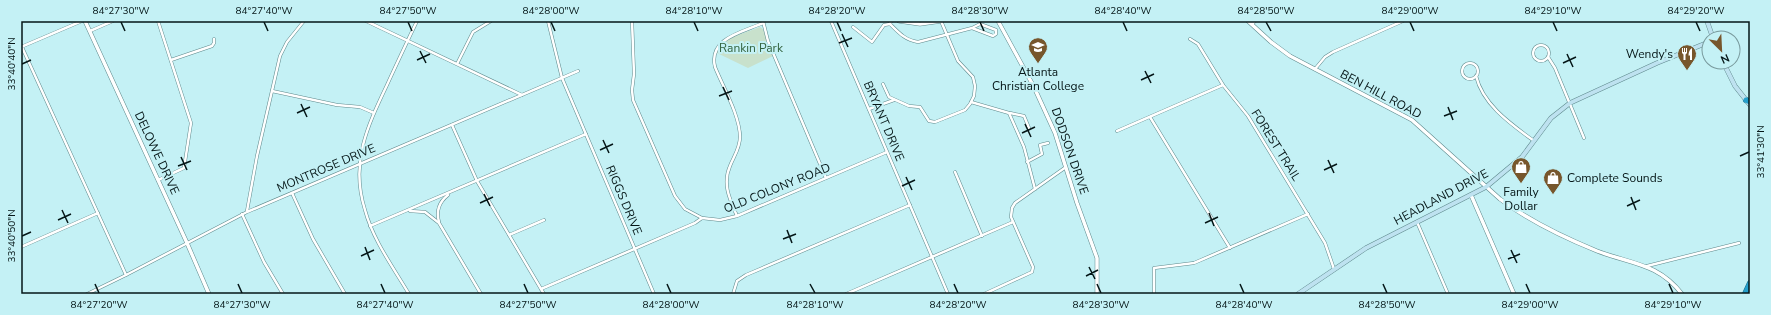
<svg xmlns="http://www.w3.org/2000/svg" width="1771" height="315" font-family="'Nunito Sans',sans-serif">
	<rect width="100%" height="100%" fill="#c4f1f5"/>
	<path fill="#c8e1cc" d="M 760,27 L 763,29 L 773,56 L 748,68 L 717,53 C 722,37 746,33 760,27 Z"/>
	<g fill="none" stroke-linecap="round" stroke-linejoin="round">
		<g stroke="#5e898c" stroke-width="3.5">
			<g id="minor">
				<polyline points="158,21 191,123 184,168 158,180"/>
				<polyline points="366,21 522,95"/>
				<polyline points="548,21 562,78 654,294"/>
				<polyline points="632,21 634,74 632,90 633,100 675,196 685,209 702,218"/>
				<polyline points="763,21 768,41 826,178"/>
				<polyline points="831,21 948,294"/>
				<path d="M 891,21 L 890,24 C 899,33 905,40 918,42 L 972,28 L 980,24 L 996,30 L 996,34 L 993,36 L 972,28"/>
				<polyline points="1252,24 1255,21"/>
				<polyline points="853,27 872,42 884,25 890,24"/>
				<polyline points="90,31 113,21"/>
				<polyline points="1190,39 1198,44 1223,85 1248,116 1325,243 1334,269"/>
				<polyline points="21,45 126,275"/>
				<circle cx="1541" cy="53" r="8"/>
				<polyline points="21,47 82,21"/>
				<polyline points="1548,57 1555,68 1584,138"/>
				<polyline points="171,60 212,46 214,43 214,39"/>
				<circle cx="1470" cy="71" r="8"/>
				<polyline points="457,64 473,32 491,21"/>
				<polyline points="1315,69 1325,57 1333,52 1403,21"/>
				<path d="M 1476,76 C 1483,105 1511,124 1534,141"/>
				<polyline points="883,84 889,97 909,106 920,107 929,121 935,122 965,110 970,104 974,96 975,86 973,77 958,61 941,21"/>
				<polyline points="272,91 337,105 360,107 374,113"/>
				<polyline points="971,102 1009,113 1024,147 1035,189"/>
				<polyline points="869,109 894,100"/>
				<polyline points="1010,113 1024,116 1029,128"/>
				<polyline points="1150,117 1230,248"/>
				<polyline points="452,125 477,181 544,294"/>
				<polyline points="1117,131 1223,85"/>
				<polyline points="1027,162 1042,154 1040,145 1048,143"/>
				<polyline points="955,172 982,236"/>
				<polyline points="292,193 313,239 345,294"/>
				<polyline points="247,211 257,156 280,56 287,42 304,21"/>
				<polyline points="410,211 425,212 439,223 481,294"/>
				<polyline points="242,214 264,262 283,294"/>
				<path d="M 737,216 C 730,200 722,184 730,166 C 734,156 740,148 740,137 C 740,116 723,87 715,67 C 708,38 743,32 763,23"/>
				<path d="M 439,222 C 436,211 439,202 448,195"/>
				<polyline points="1417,222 1448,294"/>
				<polyline points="370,226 586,134"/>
				<polyline points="509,235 544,220"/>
				<polyline points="21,247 98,213"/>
				<polyline points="1647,266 1739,243"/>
				<polyline points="541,289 695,223 702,218 720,220 737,216 887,152"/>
				<polyline points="87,294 126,275 247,212 578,71"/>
				<path d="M 409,294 C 393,267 373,240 365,210 C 350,163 367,127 387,85 C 397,63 407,42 417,21"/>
				<polyline points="733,294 737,281 746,275 910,205"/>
				<polyline points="846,294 1013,222"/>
				<polyline points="984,294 1032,272 1033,267 1011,217 1012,208 1015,203 1066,167"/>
				<polyline points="1154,294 1154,268 1194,263 1308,214"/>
			</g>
		</g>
		<g stroke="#5e898c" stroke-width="4.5">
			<g id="tertiary">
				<polyline points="85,21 187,243 209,294"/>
				<polyline points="899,21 920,24 941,21"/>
				<polyline points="998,21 1034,87 1055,133 1077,203 1097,258 1097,294"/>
				<path d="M 1248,21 L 1271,42 L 1290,56 L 1412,120 L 1500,199 C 1528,220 1565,238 1597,251 C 1631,264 1658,263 1682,294"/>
				<polyline points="1471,195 1514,294"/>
			</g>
		</g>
		<g stroke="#5e898c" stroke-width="5">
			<g id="secondary">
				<polyline points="1707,21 1713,38"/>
				<polyline points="1723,62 1735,86 1750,105"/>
				<polyline points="1298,294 1366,248 1486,187 1522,157 1551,118 1570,103 1657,63 1709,42"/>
			</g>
		</g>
		<g stroke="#1a708d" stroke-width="6">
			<g id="motorway">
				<polyline points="1746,100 1750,102"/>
				<polyline points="1745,294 1750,283"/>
			</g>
		</g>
		<use href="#minor" stroke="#fff" stroke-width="2.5"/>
		<use href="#tertiary" stroke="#fff" stroke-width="3.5"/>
		<use href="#secondary" stroke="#bee2f0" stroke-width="4"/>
		<use href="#motorway" stroke="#25a0cc" stroke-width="5"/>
	</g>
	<path fill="none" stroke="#051617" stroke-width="1.5" d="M 121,22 L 125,31M 264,22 L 268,31M 408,22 L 412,31M 551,22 L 555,31M 694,22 L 698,31M 837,22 L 841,31M 980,22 L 984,31M 1123,22 L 1127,31M 1266,22 L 1271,31M 1410,22 L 1414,31M 1553,22 L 1557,31M 1696,22 L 1700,31M 842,34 L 848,47M 839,43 L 852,38M 420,51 L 426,63M 1567,54 L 1573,67M 417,60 L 430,54M 1563,63 L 1576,57M 22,64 L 31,60M 1145,71 L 1151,83M 1141,80 L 1154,74M 723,87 L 729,100M 719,96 L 732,91M 301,104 L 307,117M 1448,107 L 1453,120M 297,113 L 310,107M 1444,116 L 1457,111M 1025,124 L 1031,137M 1022,133 L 1035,127M 603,140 L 609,153M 600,150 L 613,144M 1740,156 L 1749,152M 181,157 L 187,170M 1328,160 L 1334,173M 178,166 L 191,161M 1324,170 L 1337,164M 906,177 L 912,190M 902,186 L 915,180M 484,194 L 490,206M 1631,197 L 1636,210M 480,203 L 493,197M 1627,206 L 1640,200M 62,210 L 68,223M 1209,213 L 1214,226M 58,220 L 71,214M 1205,223 L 1218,217M 787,230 L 792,243M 22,236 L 31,232M 783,239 L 796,234M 365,247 L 370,260M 1511,250 L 1517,263M 361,256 L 374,250M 1508,259 L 1520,254M 1089,267 L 1095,279M 1086,276 L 1098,270M 95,284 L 99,293M 238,284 L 242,293M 381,284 L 385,293M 524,284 L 528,293M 667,284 L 671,293M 810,284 L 815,293M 954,284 L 958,293M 1097,284 L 1101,293M 1240,284 L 1244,293M 1383,284 L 1387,293M 1526,284 L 1530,293M 1669,284 L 1673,293"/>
	<defs>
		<g id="school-pin" transform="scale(1)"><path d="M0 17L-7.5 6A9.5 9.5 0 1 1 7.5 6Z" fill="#77562c" stroke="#c4f1f5"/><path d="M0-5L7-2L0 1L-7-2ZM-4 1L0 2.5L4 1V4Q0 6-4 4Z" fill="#fff"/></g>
		<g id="restaurant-pin" transform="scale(1)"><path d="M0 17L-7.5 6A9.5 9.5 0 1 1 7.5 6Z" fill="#77562c" stroke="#c4f1f5"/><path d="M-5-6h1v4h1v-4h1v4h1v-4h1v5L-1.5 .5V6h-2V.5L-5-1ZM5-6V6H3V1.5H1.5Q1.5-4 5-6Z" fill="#fff"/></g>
		<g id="shop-pin" transform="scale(1)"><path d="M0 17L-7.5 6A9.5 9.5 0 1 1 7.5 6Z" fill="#77562c" stroke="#c4f1f5"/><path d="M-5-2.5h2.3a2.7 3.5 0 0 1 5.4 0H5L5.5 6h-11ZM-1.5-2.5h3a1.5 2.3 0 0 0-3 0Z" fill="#fff"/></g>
	</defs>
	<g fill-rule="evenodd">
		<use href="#school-pin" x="1038" y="47"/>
		<use href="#restaurant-pin" x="1687" y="54"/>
		<use href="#shop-pin" x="1521" y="167"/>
		<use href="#shop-pin" x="1553" y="178"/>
	</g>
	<g text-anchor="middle" stroke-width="4" stroke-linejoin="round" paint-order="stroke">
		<g font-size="12" fill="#32623d" stroke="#c4f1f5">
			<text x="751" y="52">Rankin Park</text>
		</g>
		<g font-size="12" fill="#051617" stroke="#c4f1f5">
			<text x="1673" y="58" text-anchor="end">Wendy's</text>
			<text x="1038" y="76">Atlanta<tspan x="1038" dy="14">Christian College</tspan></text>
			<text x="1567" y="182" text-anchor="start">Complete Sounds</text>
			<text x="1521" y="196">Family<tspan x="1521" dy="14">Dollar</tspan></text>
		</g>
		<g font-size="12" fill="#051617" stroke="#c4f1f5">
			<text transform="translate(1381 94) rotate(28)" y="4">BEN HILL ROAD</text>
			<text transform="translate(884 121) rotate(67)" y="4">BRYANT DRIVE</text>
			<text transform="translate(1276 145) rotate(58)" y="4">FOREST TRAIL</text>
			<text transform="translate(1070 151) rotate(71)" y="4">DODSON DRIVE</text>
			<text transform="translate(157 153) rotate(65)" y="4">DELOWE DRIVE</text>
			<text transform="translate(326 168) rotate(-23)" y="4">MONTROSE DRIVE</text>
			<text transform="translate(777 188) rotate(-22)" y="4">OLD COLONY ROAD</text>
			<text transform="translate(1441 197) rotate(-28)" y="4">HEADLAND DRIVE</text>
			<text transform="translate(624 200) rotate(67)" y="4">RIGGS DRIVE</text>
		</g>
	</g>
	<rect width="1771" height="315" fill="none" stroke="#c4f1f5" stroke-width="44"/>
	<g transform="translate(1721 50) rotate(156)"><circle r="19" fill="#c4f1f5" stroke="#78999c"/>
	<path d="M0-3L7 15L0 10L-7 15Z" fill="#77562c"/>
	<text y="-6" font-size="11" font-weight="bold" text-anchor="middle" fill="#051617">N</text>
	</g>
	<rect x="22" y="22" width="1727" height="271" fill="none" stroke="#051617" stroke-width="1.5"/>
	<g font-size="10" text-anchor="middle" fill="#051617">
		<text x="121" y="14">84°27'30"W</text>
		<text x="264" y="14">84°27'40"W</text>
		<text x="408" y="14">84°27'50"W</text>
		<text x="551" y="14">84°28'00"W</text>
		<text x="694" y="14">84°28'10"W</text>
		<text x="837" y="14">84°28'20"W</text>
		<text x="980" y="14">84°28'30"W</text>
		<text x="1123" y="14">84°28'40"W</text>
		<text x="1266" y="14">84°28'50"W</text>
		<text x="1410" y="14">84°29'00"W</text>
		<text x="1553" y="14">84°29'10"W</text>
		<text x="1696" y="14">84°29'20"W</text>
		<text transform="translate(11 64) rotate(-90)" y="4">33°40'40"N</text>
		<text transform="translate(1760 152) rotate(-90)" y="4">33°41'30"N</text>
		<text transform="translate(11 236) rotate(-90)" y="4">33°40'50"N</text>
		<text x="99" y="308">84°27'20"W</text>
		<text x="242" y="308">84°27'30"W</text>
		<text x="385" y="308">84°27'40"W</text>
		<text x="528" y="308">84°27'50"W</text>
		<text x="671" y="308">84°28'00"W</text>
		<text x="815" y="308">84°28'10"W</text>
		<text x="958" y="308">84°28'20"W</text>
		<text x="1101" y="308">84°28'30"W</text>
		<text x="1244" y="308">84°28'40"W</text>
		<text x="1387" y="308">84°28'50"W</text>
		<text x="1530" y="308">84°29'00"W</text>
		<text x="1673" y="308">84°29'10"W</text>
	</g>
</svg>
